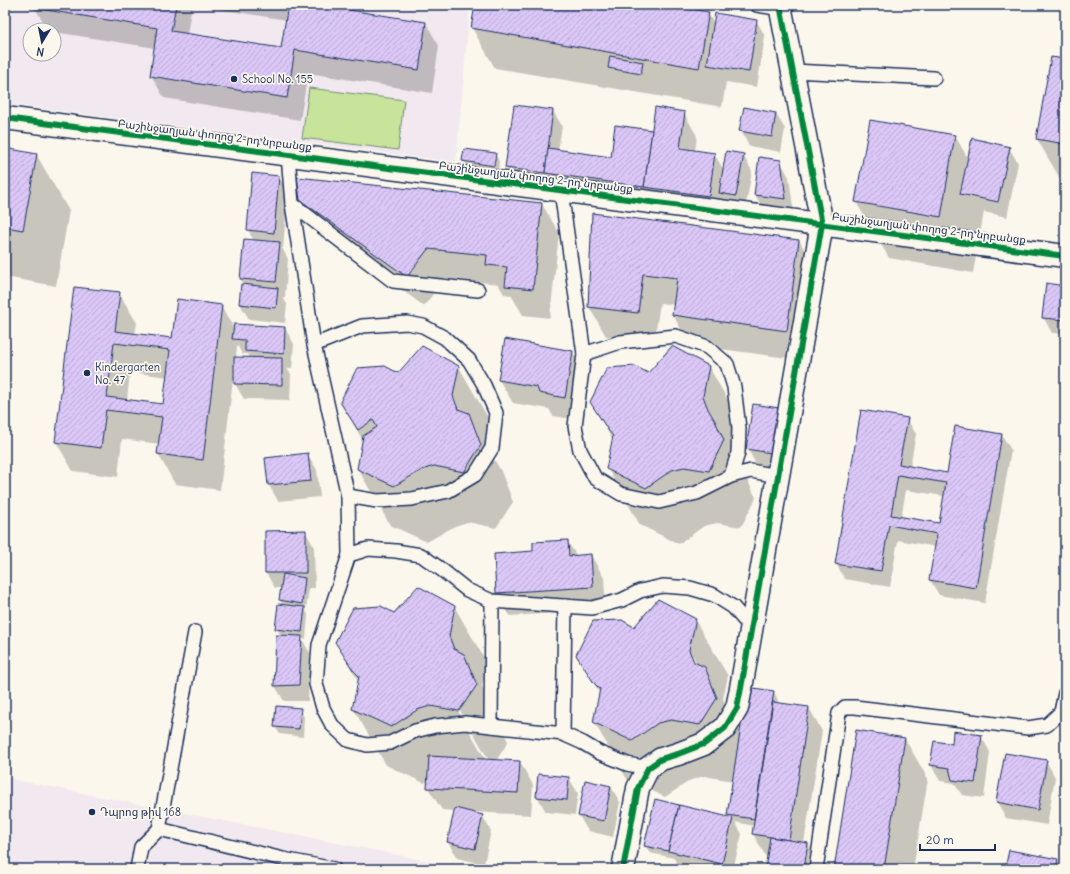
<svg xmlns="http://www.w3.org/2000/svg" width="1070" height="874" font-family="Delius,'Noto Sans Armenian',sans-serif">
	<defs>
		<pattern id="building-hatch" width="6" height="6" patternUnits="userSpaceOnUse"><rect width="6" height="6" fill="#dac7f7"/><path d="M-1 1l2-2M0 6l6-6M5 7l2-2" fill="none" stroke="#baabd6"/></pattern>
	</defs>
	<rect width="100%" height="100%" fill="#fbf7ec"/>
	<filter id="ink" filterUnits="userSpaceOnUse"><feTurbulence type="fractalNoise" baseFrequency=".025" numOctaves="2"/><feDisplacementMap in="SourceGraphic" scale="8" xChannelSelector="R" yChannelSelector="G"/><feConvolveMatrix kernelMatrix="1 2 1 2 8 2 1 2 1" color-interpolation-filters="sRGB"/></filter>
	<g filter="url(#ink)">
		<g fill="#f1e9ef" fill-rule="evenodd">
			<path d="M 7,5 L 470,5 L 456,162 L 5,104 L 5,21 ZM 30,30 L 54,30 L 54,54 L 30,54 Z"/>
			<polygon points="5,778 352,846 469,869 5,869"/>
		</g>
		<polygon fill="#c8e49b" stroke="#728a7c" points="309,88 404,100 398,150 302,138"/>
		<g fill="#0003" fill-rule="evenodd">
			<path d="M 35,5 L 319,5 L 318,6 L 426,23 L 439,46 L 432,93 L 308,73 L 300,120 L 164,98 L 151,75 L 155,48 L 54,32 L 54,30 L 48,30 L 35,8 ZM 192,5 L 287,20 L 282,49 L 187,34 Z"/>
			<polygon points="476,5 660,5 708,13 714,24 756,20 765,36 757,87 726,82 722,107 495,68 472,28"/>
			<polygon points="1065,60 1065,187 1037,139"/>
			<polygon points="553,111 562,126 558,151 612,159 653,131 684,113 697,136 695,151 714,154 724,170 743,155 752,171 745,211 729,208 724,200 722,219 515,183 506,167"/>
			<polygon points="776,114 785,129 781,152 749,146 741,131"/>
			<polygon points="955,136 969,160 1009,148 1018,163 1007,217 984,212 973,273 889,258 856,202"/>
			<polygon points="5,149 36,154 69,211 56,286 5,277"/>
			<polygon points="495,154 499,161 498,173 468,168 463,161"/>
			<polygon points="780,161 789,177 794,214 764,210 755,195"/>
			<polygon points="279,177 288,192 283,248 282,248 288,259 285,297 282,297 287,304 285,323 249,319 240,304 245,286 241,279 254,241 248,230"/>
			<polygon points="301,200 542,204 559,233 550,318 523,315 511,295 504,294 498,284 445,278 424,306 319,230"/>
			<polygon points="593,214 799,240 816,270 803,360 690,345 673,315 675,305 660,303 654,342 606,336 589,307"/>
			<polygon points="1065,287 1065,334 1052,333 1043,317"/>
			<path d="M 119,293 L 137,323 L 135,334 L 173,339 L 221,306 L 234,328 L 285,328 L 294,344 L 292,369 L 287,369 L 291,374 L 290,400 L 244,399 L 235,384 L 235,379 L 233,379 L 220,490 L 175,484 L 158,454 L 159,444 L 122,439 L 118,477 L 73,471 L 56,442 ZM 237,345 L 242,354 L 248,354 L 250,358 L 236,358 ZM 130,372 L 168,377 L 164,405 L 127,400 Z"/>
			<polygon points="572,351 586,374 578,420 553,416 549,409 513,403 499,380"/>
			<polygon points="459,367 491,423 486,446 501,471 513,502 496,528 467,522 455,526 427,542 390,525 358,469 363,441 341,402 398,374"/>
			<polygon points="709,367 741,423 739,466 747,479 756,498 741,527 717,523 704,526 679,544 640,525 608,469 613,441 591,402 648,374"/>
			<polygon points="754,405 780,468 756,464 747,448"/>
			<path d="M 907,419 L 916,434 L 910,467 L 948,474 L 1002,435 L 1011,450 L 985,603 L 939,595 L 930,580 L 936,547 L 898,540 L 890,587 L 845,579 L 836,564 ZM 906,490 L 944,496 L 940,525 L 901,518 Z"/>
			<polygon points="308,455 317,470 320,497 278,501 269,485 266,459"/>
			<polygon points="305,531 314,547 315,588 309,588 306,610 308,615 306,639 302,639 310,653 308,701 284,701 275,686 277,636 281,636 277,629 283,606 280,600 281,588 275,588 266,573"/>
			<polygon points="567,541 577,556 591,555 604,578 606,610 510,616 497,593 495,555 534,552"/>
			<path d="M 454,606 L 487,663 L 482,686 L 497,711 L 508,742 L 496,761 L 520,762 L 533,785 L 531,815 L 473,812 L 473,813 L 482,815 L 491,831 L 484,864 L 457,858 L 448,842 L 455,811 L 442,810 L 428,788 L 429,780 L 424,783 L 386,765 L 353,708 L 359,682 L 336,642 L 394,614 ZM 458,707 L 489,760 L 486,760 L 456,708 Z"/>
			<path d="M 695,620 L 728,676 L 723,699 L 737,725 L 741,733 L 774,692 L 778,700 L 777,703 L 809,708 L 822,731 L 804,843 L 808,843 L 817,859 L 815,869 L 766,869 L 768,857 L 766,857 L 753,834 L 754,826 L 735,822 L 742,834 L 733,869 L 689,869 L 678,866 L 674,858 L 650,853 L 645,845 L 730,818 L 728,814 L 733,781 L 704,776 L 691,780 L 665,797 L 627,779 L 594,722 L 600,694 L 577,655 L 634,628 ZM 691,656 L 693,656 L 697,666 L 695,667 Z"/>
			<polygon points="300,709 304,717 303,737 280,734 275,727"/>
			<polygon points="981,736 990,752 984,798 962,795 954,783 940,781 931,765 934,743 953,745"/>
			<polygon points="905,739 928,779 913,869 835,869"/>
			<polygon points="1046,761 1055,777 1047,825 1006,818 997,802"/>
			<polygon points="569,778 578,793 575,815 546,812 537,796"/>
			<polygon points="611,787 620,802 613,837 588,831 579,816"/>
			<polygon points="1058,860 1063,869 1006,869"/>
		</g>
		<g fill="url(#building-hatch)" stroke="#1b2f5e" fill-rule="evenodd">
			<polygon points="34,5 176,5 171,31 281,48 288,5 317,5 426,22 419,70 295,50 287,98 150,76 157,28 34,8"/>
			<polygon points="475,5 666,5 709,12 699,68 471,28"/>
			<polygon points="715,13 757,20 749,72 707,65"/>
			<polygon points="610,56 643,62 641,74 608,68"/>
			<polygon points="1051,57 1065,59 1065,144 1036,139"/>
			<polygon points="514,105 553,110 545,173 505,168"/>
			<polygon points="655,107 685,112 680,148 715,153 709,196 644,187"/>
			<polygon points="744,107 776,113 772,137 739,131"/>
			<polygon points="870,120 955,135 941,217 855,202"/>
			<polygon points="615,125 652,130 644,187 545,173 548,148 611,157"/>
			<polygon points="972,138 1010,147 998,202 960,194"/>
			<polygon points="5,148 37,154 23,230 5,227"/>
			<polygon points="464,149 496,153 494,166 462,161"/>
			<polygon points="726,151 744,154 736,196 719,193"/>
			<polygon points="759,157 781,160 786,199 754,195"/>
			<polygon points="252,173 279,176 274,233 247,230"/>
			<polygon points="297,177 542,203 533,289 505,286 507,267 486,265 487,255 428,249 407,277 300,200"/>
			<polygon points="592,213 799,240 787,331 672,315 677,278 643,274 638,313 588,307"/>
			<polygon points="244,239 280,242 276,282 240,279"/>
			<polygon points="1046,283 1065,286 1065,320 1042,318"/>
			<polygon points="241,284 278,288 276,308 239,304"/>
			<path d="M 74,287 L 120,292 L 115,331 L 172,338 L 177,299 L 222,305 L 203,460 L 157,454 L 162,417 L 106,410 L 101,448 L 55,442 ZM 114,343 L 170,350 L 163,404 L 107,397 Z"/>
			<polygon points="234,324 285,327 284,354 245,351 245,340 232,339"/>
			<polygon points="505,339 573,351 565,398 539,393 537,387 498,380"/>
			<polygon points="422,346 459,366 453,396 458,409 469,413 481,445 464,472 434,466 422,470 394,486 357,469 363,436 377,427 373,420 358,430 340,402 357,368 385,366 398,373"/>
			<polygon points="672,346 709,366 703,396 708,409 715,421 724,440 709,471 684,467 672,470 646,488 606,469 613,436 608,430 590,402 607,368 635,366 648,373"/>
			<polygon points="234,357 282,358 282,385 234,384"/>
			<polygon points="753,404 779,408 771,453 746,449"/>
			<path d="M 861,410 L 908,418 L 899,464 L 947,473 L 955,426 L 1002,434 L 976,588 L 929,580 L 937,534 L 889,525 L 881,571 L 835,564 ZM 898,475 L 946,483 L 939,523 L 891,515 Z"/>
			<polygon points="308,453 311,481 268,485 265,458"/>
			<polygon points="306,530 306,573 265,573 265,531"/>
			<polygon points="568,540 569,556 591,554 593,587 496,593 494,554 533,551 533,542"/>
			<polygon points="283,574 305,578 302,604 279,600"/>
			<polygon points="418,586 455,606 449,636 454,649 464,654 477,685 459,711 430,706 417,710 391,727 352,709 359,676 353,670 335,642 353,608 381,606 394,613"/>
			<polygon points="658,599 696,619 689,650 694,662 705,667 717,698 700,725 671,720 658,723 632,741 593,722 600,689 594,683 576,655 593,621 622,620 634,627"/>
			<polygon points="278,604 305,607 302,632 275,629"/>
			<polygon points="276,635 302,636 299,685 274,686"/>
			<polygon points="747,687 774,691 754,819 727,815"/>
			<polygon points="773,702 809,707 789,840 752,834"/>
			<polygon points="276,706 301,708 299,729 274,727"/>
			<polygon points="856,730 905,738 884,869 834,869"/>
			<polygon points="953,731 982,735 975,783 952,780 949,768 930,765 934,741 952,744"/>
			<polygon points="1005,753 1047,760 1038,810 996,802"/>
			<polygon points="429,756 520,761 518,793 427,788"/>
			<polygon points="538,774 569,777 567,800 536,797"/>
			<polygon points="585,780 611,786 604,821 578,816"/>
			<polygon points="655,799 679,805 668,851 644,846"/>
			<polygon points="679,805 733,818 722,864 668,851"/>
			<polygon points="455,808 483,815 475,849 447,842"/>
			<polygon points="770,837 808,843 804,869 765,869"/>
			<polygon points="1009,850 1058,859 1056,869 1005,869"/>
		</g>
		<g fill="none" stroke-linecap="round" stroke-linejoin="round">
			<g stroke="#1b2f5e" stroke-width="16">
				<g id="service">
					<polyline points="757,5 781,9"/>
					<polyline points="793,71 934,78"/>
					<polyline points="288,155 292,204 314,345 348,496 349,555 319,645 316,684 323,708 332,725 348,740 367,745 390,743 415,731 435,726 465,723 563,734 583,743 600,753 627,764 648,768"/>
					<polyline points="561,191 584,354 575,426 580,450 595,478 621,494 659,502 697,493 731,476 751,471 778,476"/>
					<polyline points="292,204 393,281 478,290"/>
					<polyline points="314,345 362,326 407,323 423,326 445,338 469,360 484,385 496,413 492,448 475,475 448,491 412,499 377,501 348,496"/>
					<polyline points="584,354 620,342 676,336 707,347 727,364 734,387 739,428 738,453 731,476"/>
					<polyline points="349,555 368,549 396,551 421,555 442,570 467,590 492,601 592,608 622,600 640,591 663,586 690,588 714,595 733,607 751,628"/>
					<polyline points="491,726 492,601"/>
					<polyline points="563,734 565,606"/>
					<polyline points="159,829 283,859 334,869"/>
					<polyline points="137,869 141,847 159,829 195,632"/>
					<polyline points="816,869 839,713 845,707 855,707 1028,728 1047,725 1061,712 1065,693"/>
				</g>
			</g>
			<g stroke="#1b2f5e" stroke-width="25">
				<g id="minor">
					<polyline points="5,118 1065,256"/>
					<polyline points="623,869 638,788 648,768 661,759 678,754 704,744 725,728 737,708 741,688 822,224 780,5"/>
				</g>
			</g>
			<use href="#service" stroke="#fbf7ec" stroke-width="13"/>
			<use href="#minor" stroke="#fbf7ec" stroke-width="22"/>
			<g stroke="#fbf7ec" stroke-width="8">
				<g id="cycleway">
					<polyline points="5,118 1065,256"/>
					<polyline points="623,869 638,788 648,768 661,759 678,754 704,744 725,728 737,708 741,688 822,224 780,5"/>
				</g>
			</g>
			<use href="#cycleway" stroke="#00873e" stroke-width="6"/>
		</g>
	</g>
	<g fill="#1b2f5e" stroke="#fbf7ec" stroke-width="1.5">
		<circle cx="234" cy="79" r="4"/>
		<circle cx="87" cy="373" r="4"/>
		<circle cx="92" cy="812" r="4"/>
	</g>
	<g text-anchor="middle" stroke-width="3.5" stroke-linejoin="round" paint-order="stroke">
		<g font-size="11" fill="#1b2f5e" stroke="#fbf7ec" text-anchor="start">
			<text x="242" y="83">School No. 155</text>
			<text x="95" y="371">Kindergarten<tspan x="95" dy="13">No. 47</tspan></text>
			<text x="100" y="816">Դպրոց թիվ 168</text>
		</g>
		<g font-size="11" fill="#1b2f5e" stroke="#fbf7ec">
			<text transform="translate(215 135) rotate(7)" y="4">Բաշինջաղյան փողոց 2-րդ նրբանցք</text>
			<text transform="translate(536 177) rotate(7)" y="4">Բաշինջաղյան փողոց 2-րդ նրբանցք</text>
			<text transform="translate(929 228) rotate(7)" y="4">Բաշինջաղյան փողոց 2-րդ նրբանցք</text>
		</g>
	</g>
	<rect width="1070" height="874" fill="none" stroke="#fbf7ec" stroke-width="20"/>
	<rect x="10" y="10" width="1050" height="854" fill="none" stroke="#1b2f5e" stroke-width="1.5" filter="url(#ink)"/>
	<g transform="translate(42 42) rotate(190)"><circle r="19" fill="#fbf7ec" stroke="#a1a7b3"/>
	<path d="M0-3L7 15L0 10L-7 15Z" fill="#1b2f5e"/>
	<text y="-6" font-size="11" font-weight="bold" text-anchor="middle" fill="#1b2f5e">N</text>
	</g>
	<path d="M920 844v6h75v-6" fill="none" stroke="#1b2f5e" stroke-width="2"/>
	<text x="926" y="844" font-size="12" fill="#1b2f5e" stroke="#fbf7ec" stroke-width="3" paint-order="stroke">20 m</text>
</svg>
